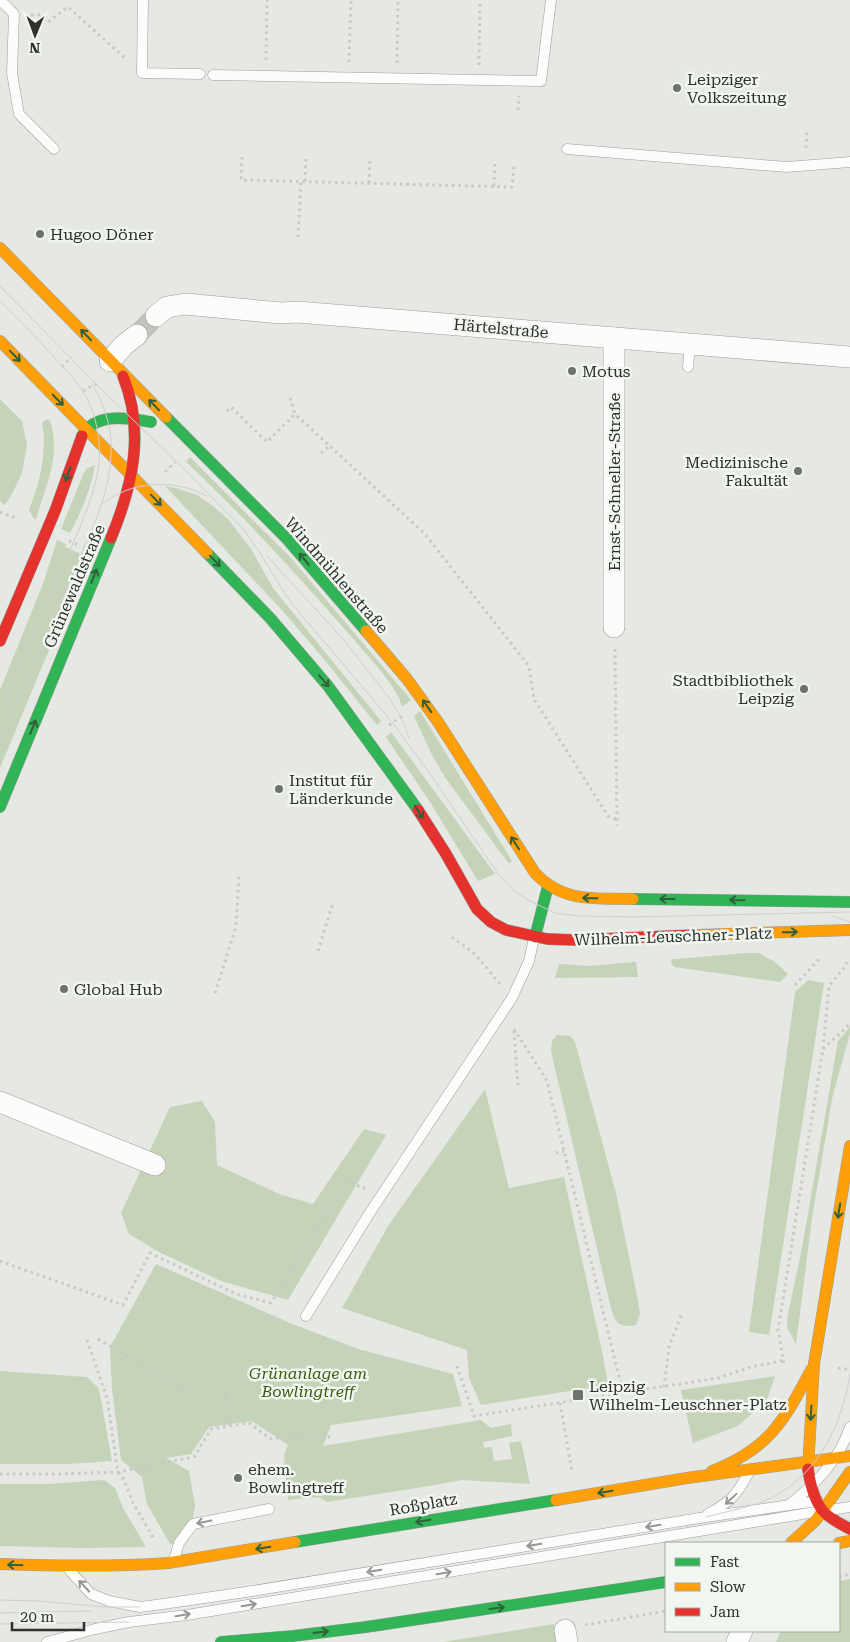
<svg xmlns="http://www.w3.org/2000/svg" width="850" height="1642" font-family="'Roboto Serif',serif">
	<rect width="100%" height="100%" fill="#e5e8e3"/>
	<g fill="#c5d4b9">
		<polygon points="0,399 22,421 27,445 22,473 13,492 5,505 0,501"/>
		<path d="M 48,419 C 52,423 52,428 53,433 C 58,464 44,490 36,519 L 34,519 L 29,510 C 39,485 48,451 42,423 L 44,421 Z"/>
		<path d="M 190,457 L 290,557 L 411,700 L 402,707 C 398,687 369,658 356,642 C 302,580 246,518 186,462 Z"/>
		<path d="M 95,465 C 91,489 81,512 70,533 L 61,529 L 83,475 L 87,468 Z"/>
		<polygon points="165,486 176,488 197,495 213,506 228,519 251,549 273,588 381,721 377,725 318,652 281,609"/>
		<polygon points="57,540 66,544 65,547 81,554 83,552 89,554 0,768 0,690 43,584"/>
		<polygon points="420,711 512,861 509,864 444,776 432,755 414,716"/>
		<polygon points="391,732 495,874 478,881 432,805 386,737"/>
		<polygon points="747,953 759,953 775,962 788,974 780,982 674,967 671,963 672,959 675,959"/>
		<polygon points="636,962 638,977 555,978 559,964 561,964 589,966"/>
		<polygon points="808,980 824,983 769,1335 749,1332 795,992"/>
		<polygon points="850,1027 850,1034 833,1094 812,1218 796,1344 787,1327 787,1319 802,1248 838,1041"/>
		<path d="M 557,1035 L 570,1036 L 575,1042 L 616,1193 L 638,1301 L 640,1314 L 636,1325 C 614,1329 614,1318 609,1300 L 551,1051 L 552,1041 Z"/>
		<polygon points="485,1089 509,1188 564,1177 603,1356 608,1385 481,1405 469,1378 467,1350 342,1308 388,1226"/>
		<polygon points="202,1101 215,1122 217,1165 279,1194 313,1204 364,1129 386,1135 288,1300 221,1281 159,1252 129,1234 121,1213 170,1107"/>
		<polygon points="156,1264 290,1323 358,1349 453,1374 462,1406 331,1425 323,1446 481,1420 491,1428 511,1424 512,1436 483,1442 484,1448 492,1447 494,1461 512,1459 509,1443 521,1441 530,1484 462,1480 429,1486 327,1502 318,1497 288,1500 284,1455 288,1445 252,1421 209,1427 191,1454 166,1458 189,1471 195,1506 188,1542 170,1544 147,1504 142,1477 121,1460 112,1389 110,1347"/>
		<polygon points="0,1371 87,1377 99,1389 112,1461 67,1464 0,1464"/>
		<polygon points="775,1376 767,1400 738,1426 693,1443 681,1390"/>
		<polygon points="104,1480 115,1488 123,1508 146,1547 84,1548 0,1546 0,1484 49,1484"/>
		<polygon points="850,1579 850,1642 776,1642 781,1631 839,1631 839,1581"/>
		<polygon points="554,1624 556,1642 443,1642"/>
	</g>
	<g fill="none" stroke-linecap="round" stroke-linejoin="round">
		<polyline stroke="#c1c3bf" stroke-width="21" stroke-dasharray="21 11" stroke-linecap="butt" points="137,335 156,316"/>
		<g stroke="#9c9e9a" stroke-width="11">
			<g id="lane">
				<polyline points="0,0 14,14 12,73 19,114 54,149"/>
				<polyline points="143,0 142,73 200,74"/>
				<polyline points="213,75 541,81 551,0"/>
				<polyline points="567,149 787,167 850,162"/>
				<polyline points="688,367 690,344"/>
				<polyline points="306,1316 369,1214 512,998 529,961 534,938"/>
				<path d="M 789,1505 C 816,1484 839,1460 850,1427"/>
				<polyline points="829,1510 850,1507"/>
				<path d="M 708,1514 C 730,1502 736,1496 748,1474"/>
				<polyline points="174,1560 179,1543 193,1524 269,1509"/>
				<polyline points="70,1571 91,1594 109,1601 140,1607 156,1605 246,1592 706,1517 818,1501"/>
				<polyline points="47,1642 95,1629 129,1622 187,1615 815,1512"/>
			</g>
		</g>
		<g stroke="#9c9e9a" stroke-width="22">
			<g id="street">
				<polyline points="156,316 167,307 185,304 281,313 297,312 850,357"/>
				<polyline points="614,338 614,627"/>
				<polyline points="110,361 124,345 137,335"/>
				<polyline points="0,1102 155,1165"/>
				<polyline points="565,1630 567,1642"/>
				<polyline points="737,1642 742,1631"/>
			</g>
		</g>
		<g stroke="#9c9e9a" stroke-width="12">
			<g id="fast">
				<polyline points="166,417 287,539 366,631"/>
				<path d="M 82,436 C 95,412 128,418 151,422"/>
				<polyline points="207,553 270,618 328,686 418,810"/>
				<polyline points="0,807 111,538"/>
				<polyline points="633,899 850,902"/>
				<polyline points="535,937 548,886"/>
				<polyline points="295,1542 556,1500"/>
				<polyline points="221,1642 293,1636 366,1627 666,1582"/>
			</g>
		</g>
		<g stroke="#9c9e9a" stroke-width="12">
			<g id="slow">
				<polyline points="0,248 166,417"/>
				<polyline points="0,341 207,553"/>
				<path d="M 366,631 L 407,679 L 438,722 L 535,873 C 563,903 595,898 633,899"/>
				<polyline points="696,935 850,930"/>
				<polyline points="808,1469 814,1364 850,1146"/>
				<path d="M 712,1471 C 769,1449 784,1421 811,1370"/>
				<polyline points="556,1500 687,1478 850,1456"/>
				<polyline points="791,1543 816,1520 850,1472"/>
				<polyline points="839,1543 850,1541"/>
				<path d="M 0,1564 C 56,1566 112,1567 168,1563 L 295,1542"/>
			</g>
		</g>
		<g stroke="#9c9e9a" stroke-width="12">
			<g id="jam">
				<path d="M 111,538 C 133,485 145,431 123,376"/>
				<polyline points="0,641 55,511 82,436"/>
				<polyline points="418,810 446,854 477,909 491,922 506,930 547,939 576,940 696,935"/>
				<path d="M 808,1469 C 810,1483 814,1500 823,1511 C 830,1519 841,1524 850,1529"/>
			</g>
		</g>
		<g stroke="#c8c8c8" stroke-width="3" stroke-dasharray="2.5 4" stroke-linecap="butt">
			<polyline points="31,15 43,15 49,21 68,7 125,58"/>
			<polyline points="266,60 267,0"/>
			<polyline points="349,62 351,0"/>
			<polyline points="397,63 398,0"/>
			<polyline points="479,65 480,0"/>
			<polyline points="518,110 519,96"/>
			<polyline points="806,148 807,131"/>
			<polyline points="242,157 241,180 512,187 514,164"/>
			<polyline points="305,181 306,158"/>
			<polyline points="369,183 370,159"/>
			<polyline points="494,186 495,163"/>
			<polyline points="298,237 301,181"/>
			<polyline points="62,367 71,357"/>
			<polyline points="83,391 98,383"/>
			<polyline points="290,398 295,414 424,533 529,666 534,699 608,816 617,820"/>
			<polyline points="227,411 231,407 267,442 295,414"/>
			<polyline points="321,453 330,446"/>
			<polyline points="165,472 175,462"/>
			<polyline points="0,512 18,519"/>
			<polyline points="69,541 81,546"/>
			<polyline points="615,649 617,826"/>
			<polyline points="389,725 402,716"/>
			<polyline points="452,937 475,954 500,984"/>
			<polyline points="318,951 333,903"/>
			<polyline points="795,985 821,957"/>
			<polyline points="215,993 236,927 239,876"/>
			<polyline points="514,1029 547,1081 623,1393"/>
			<polyline points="514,1031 518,1086"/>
			<polyline points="823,1049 850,1024"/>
			<polyline points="556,1153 564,1151"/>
			<polyline points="0,1261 123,1305 150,1253 236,1294 271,1303 346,1182 365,1188"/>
			<polyline points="98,1339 195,1395"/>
			<polyline points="87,1340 107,1398 118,1472 123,1478 133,1503 154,1539"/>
			<polyline points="784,1363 778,1330 823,1049 829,986 844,968 847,962"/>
			<polyline points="457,1366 474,1416 718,1378 751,1367 785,1360"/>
			<polyline points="838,1368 850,1370"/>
			<polyline points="664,1387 669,1347 682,1313"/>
			<polyline points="225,1391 229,1425"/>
			<polyline points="560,1403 572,1471"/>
			<polyline points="0,1474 58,1474 118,1472 194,1457 211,1429 249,1423 271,1439 298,1435 330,1437"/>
			<polyline points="839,1577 850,1574"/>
			<polyline points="585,1625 666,1611"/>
		</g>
		<use href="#lane" stroke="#fbfcfb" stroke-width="10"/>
		<use href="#street" stroke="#fbfcfb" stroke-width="21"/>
		<use href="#fast" stroke="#30b455" stroke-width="11"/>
		<use href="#slow" stroke="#ff9f0a" stroke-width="11"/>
		<use href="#jam" stroke="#e5322d" stroke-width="11"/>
		<g stroke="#cfcfcf" stroke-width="1">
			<polyline points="0,286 96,384 187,472 247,533"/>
			<path d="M 0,301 C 18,319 36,337 53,356 C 65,369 79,383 88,400 C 97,420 101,442 99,463 C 95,498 76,535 63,567 C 42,616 21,665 0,714"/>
			<path d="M 100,506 C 131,480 171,478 207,496"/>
			<path d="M 243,529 C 262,553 275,580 293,605 L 392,722 L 428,771 L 499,875 L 515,892 L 528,900 L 555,913 L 578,916 L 635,917 L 850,912"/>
			<polyline points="267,556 343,639 389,698 401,717 409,738"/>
			<path d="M 0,742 C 23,687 47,633 70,578 C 87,540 109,499 111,456 C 113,431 105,405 92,384"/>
			<polyline points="833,916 850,922"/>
			<path d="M 706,1517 C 728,1511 753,1507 773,1497 C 819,1473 842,1424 850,1375"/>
			<polyline points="0,1600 39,1601 105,1607 140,1607"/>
			<polyline points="0,1613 91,1611"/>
			<polyline points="0,1624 129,1622"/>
		</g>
	</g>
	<defs><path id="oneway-shaft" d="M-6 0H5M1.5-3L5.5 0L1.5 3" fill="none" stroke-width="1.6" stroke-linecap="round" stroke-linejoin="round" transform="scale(1.25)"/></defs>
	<g stroke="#305f3c">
		<use href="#oneway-shaft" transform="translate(86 335) rotate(-134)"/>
		<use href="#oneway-shaft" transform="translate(15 356) rotate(46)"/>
		<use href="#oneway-shaft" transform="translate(58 400) rotate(45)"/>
		<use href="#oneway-shaft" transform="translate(154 405) rotate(-134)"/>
		<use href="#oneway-shaft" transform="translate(68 474) rotate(110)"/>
		<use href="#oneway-shaft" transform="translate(156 500) rotate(46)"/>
		<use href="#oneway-shaft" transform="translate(304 559) rotate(-130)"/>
		<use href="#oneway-shaft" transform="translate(215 561) rotate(46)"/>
		<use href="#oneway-shaft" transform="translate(94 576) rotate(-68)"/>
		<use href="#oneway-shaft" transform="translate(324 681) rotate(49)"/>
		<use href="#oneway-shaft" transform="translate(427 706) rotate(-125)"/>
		<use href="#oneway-shaft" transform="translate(33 727) rotate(-68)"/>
		<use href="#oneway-shaft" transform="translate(419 812) rotate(57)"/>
		<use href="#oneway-shaft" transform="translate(515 843) rotate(-123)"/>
		<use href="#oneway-shaft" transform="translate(590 898) rotate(-179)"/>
		<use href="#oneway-shaft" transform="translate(667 899) rotate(-180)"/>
		<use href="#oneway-shaft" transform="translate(737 900) rotate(-179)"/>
		<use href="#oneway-shaft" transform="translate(790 932) rotate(-1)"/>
		<use href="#oneway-shaft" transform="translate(839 1211) rotate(99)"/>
		<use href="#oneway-shaft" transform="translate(811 1413) rotate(93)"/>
		<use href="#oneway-shaft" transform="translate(605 1492) rotate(171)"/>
		<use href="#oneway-shaft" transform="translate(423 1521) rotate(170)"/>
		<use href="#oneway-shaft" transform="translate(263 1548) rotate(170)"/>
		<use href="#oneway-shaft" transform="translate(15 1565) rotate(-178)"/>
		<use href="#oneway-shaft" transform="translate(497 1608) rotate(-8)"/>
		<use href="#oneway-shaft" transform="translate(321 1632) rotate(-7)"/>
	</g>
	<g stroke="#969694">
		<use href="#oneway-shaft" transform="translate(731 1499) rotate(137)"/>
		<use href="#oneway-shaft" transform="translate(204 1522) rotate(169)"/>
		<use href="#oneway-shaft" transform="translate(653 1526) rotate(171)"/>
		<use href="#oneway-shaft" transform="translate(534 1545) rotate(171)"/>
		<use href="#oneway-shaft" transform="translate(374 1571) rotate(170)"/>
		<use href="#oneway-shaft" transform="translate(444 1573) rotate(-9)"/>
		<use href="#oneway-shaft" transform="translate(84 1586) rotate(-133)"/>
		<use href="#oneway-shaft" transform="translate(249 1605) rotate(-9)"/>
		<use href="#oneway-shaft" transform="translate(183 1615) rotate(-9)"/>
	</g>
	<g fill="#6f716d" stroke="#f2f6f0" stroke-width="2">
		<circle cx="677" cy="88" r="5"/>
		<circle cx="40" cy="234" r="5"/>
		<circle cx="572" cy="371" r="5"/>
		<circle cx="798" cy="471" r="5"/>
		<circle cx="804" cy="689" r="5"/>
		<circle cx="279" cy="789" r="5"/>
		<circle cx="64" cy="989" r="5"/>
		<rect x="572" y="1389" width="12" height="12" rx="2.5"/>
		<circle cx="238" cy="1478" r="5"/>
	</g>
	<g text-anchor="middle" stroke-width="5" stroke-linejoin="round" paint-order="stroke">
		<g font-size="16" fill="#30312e" stroke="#f2f6f0" text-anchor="start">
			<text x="687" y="85">Leipziger<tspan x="687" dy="18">Volkszeitung</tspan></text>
			<text x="50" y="240">Hugoo Döner</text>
			<text x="582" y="377">Motus</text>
			<text x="788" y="468" text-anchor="end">Medizinische<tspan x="788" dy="18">Fakultät</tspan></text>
			<text x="794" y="686" text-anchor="end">Stadtbibliothek<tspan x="794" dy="18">Leipzig</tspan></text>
			<text x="289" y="786">Institut für<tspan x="289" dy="18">Länderkunde</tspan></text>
			<text x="74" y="995">Global Hub</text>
			<text x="589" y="1392">Leipzig<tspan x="589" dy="18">Wilhelm-Leuschner-Platz</tspan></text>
			<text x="248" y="1475">ehem.<tspan x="248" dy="18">Bowlingtreff</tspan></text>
		</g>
		<g font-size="16" fill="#30312e" stroke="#f2f6f0">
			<text transform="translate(501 328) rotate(5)" y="6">Härtelstraße</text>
			<text transform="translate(614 482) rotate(-90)" y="6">Ernst-Schneller-Straße</text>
			<text transform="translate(337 575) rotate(49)" y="6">Windmühlenstraße</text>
			<text transform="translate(74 586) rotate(-67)" y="6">Grünewaldstraße</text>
			<text transform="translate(673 936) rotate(-2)" y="6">Wilhelm-Leuschner-Platz</text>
			<text transform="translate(423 1504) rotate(-10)" y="6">Roßplatz</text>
		</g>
		<g font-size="16" font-style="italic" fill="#385c0e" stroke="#f2f6f0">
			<text x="308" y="1379">Grünanlage am<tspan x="308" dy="18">Bowlingtreff</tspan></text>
		</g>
	</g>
	<rect x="665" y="1542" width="175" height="90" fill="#f2f6f0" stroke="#a4a7a2"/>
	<rect x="675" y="1558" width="25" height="8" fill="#30b455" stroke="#a4a7a2"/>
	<text x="710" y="1567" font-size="15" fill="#30312e">Fast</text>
	<rect x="675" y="1583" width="25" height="8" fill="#ff9f0a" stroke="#a4a7a2"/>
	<text x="710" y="1592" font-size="15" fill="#30312e">Slow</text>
	<rect x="675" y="1608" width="25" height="8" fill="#e5322d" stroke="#a4a7a2"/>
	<text x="710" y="1617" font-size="15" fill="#30312e">Jam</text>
	<g transform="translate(35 35) rotate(181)" stroke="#f2f6f0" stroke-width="4" paint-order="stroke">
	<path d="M0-4L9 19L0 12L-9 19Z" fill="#30312e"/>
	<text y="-8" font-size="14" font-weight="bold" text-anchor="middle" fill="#30312e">N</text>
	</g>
	<path d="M12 1622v8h72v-8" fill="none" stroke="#30312e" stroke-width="2.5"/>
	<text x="20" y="1622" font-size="15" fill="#30312e" stroke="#f2f6f0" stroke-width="4" paint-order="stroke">20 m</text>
</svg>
